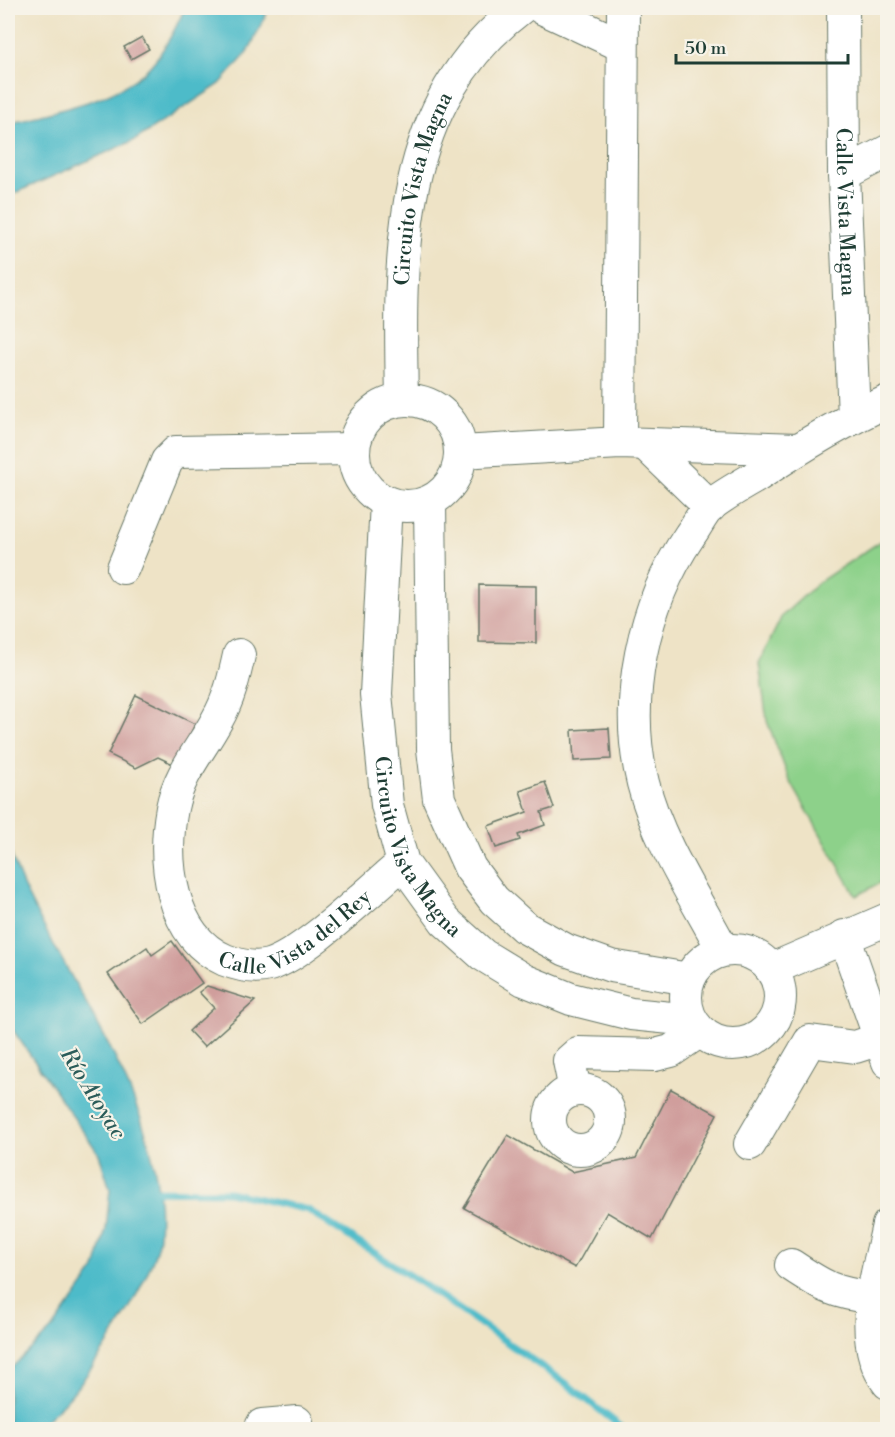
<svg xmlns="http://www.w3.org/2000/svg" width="895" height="1437" font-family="'Libre Bodoni',serif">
	<rect width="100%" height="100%" fill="#f7f3e8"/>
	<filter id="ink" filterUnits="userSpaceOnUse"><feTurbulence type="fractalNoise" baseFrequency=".0167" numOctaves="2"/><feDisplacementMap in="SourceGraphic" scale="12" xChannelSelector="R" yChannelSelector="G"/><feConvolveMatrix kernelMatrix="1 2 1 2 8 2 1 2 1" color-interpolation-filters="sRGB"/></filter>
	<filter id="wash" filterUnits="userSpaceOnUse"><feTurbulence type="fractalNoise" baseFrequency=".008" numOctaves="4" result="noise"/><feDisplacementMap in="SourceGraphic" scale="24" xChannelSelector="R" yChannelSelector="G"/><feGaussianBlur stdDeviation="1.35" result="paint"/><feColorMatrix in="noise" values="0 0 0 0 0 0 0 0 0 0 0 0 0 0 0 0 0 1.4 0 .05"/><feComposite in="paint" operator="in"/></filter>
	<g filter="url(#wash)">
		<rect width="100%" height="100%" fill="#eee3c6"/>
		<polygon fill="#8dd18a" stroke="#56875f" stroke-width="1.5" points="887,537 887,879 856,896 789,779 767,721 759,663 782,616 819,582"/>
		<g fill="#4ebbc9" stroke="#367c7e" stroke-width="1.5">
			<path d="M 185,8 L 269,8 L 248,52 L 220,84 L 135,140 L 8,196 L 8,123 C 53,111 120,101 152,64 C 166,48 176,27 185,8 Z"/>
			<path d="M 8,846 C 14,862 20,880 28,896 C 78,998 169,1117 159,1236 C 156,1273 99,1360 75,1390 C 64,1404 49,1417 37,1430 L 8,1429 L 8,1371 L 54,1327 L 95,1269 L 106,1229 L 110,1189 L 99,1154 L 8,1023 Z"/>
		</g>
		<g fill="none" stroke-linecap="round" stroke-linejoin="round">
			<polyline stroke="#4ebbc9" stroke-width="7" points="150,1191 229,1192 308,1210 421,1283 567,1384 625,1430"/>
		</g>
		<g id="blocks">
			<g fill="#d09e9c">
				<polygon points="142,37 149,49 131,59 124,47"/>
				<polygon points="479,585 536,586 536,643 479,642"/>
				<polygon points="136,695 195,724 175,765 158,757 136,768 108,754"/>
				<polygon points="609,728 611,759 574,761 572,730"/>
				<polygon points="545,782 554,808 541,812 545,825 518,835 520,840 496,848 488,826 527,812 520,791"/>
				<polygon points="172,941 202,983 143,1024 108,974 147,947 152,955"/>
				<polygon points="207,986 255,1001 204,1047 189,1031 214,1008 199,992"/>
				<polygon points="671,1089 717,1114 652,1239 607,1212 575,1268 464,1208 508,1135 572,1172 636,1158"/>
			</g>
		</g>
	</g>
	<g filter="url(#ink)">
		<use href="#blocks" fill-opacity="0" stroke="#677767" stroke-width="1.5"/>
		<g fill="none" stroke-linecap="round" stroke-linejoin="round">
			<g stroke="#677767" stroke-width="34">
				<g id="minor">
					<polyline points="542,8 621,45"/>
					<path id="s1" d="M 843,8 L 844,174 L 854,417"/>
					<polyline points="844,174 888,151"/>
					<circle cx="407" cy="453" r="53"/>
					<path id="s2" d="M 402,400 C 399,255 395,103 521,8"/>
					<polyline points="620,443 623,8"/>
					<polyline points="646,445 710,507"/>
					<polyline points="461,452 620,443 798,449"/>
					<path id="s3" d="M 386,502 L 376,694 L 387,805 L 403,863 L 445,921 L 483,955 L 524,980 L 571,999 L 631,1014 L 691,1020"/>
					<polyline points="430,502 433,749 439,799 470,868 494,900 524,927 566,950 611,966 689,979"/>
					<polyline points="123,568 167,461 176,452 354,449"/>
					<path id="s4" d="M 239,655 C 234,678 229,699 217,720 C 201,750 179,773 172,808 C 162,861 170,936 225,960 C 238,965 255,969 269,965 C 304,955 372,888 403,863"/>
					<polyline points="844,936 888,1062"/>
					<circle cx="733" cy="997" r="47"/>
					<path d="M 723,950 C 695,897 658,842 643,783 C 622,700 643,604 690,535 C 697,526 703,512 711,505 C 725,494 742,485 757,476 C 799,448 842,422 888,401"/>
					<polyline points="772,969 888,919"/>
					<circle cx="580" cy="1120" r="30"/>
					<polyline points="575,1090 569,1061 578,1053 655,1055 671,1051 700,1031"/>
					<polyline points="750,1144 810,1041 855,1047 880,1039"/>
					<path d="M 888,1225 C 878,1274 854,1339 888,1383"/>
					<path d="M 791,1265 C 824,1287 834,1293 873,1298"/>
					<polyline points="260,1430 262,1425 297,1422"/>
				</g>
			</g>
			<use href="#minor" stroke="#fff" stroke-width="32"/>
		</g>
	</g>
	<g text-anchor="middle" stroke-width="4.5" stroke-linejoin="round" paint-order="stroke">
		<g font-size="21" fill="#1f3d34" stroke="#f7f3e8">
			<text dy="7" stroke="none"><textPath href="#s2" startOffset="214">Circuito Vista Magna</textPath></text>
			<text dy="7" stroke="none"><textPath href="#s1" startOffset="204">Calle Vista Magna</textPath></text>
			<text dy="7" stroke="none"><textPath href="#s3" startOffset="354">Circuito Vista Magna</textPath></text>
			<text dy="7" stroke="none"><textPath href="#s4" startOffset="422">Calle Vista del Rey</textPath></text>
		</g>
		<g font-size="22" font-style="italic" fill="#2b5c59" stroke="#f7f3e8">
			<text transform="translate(94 1093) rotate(58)" y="8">Río Atoyac</text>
		</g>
	</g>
	<rect width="895" height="1437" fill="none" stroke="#f7f3e8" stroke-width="30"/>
	<path d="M676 54v9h172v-9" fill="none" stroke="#1f3d34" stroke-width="3"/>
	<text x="685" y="54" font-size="18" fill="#1f3d34" stroke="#f7f3e8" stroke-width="4.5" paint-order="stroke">50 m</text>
</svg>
